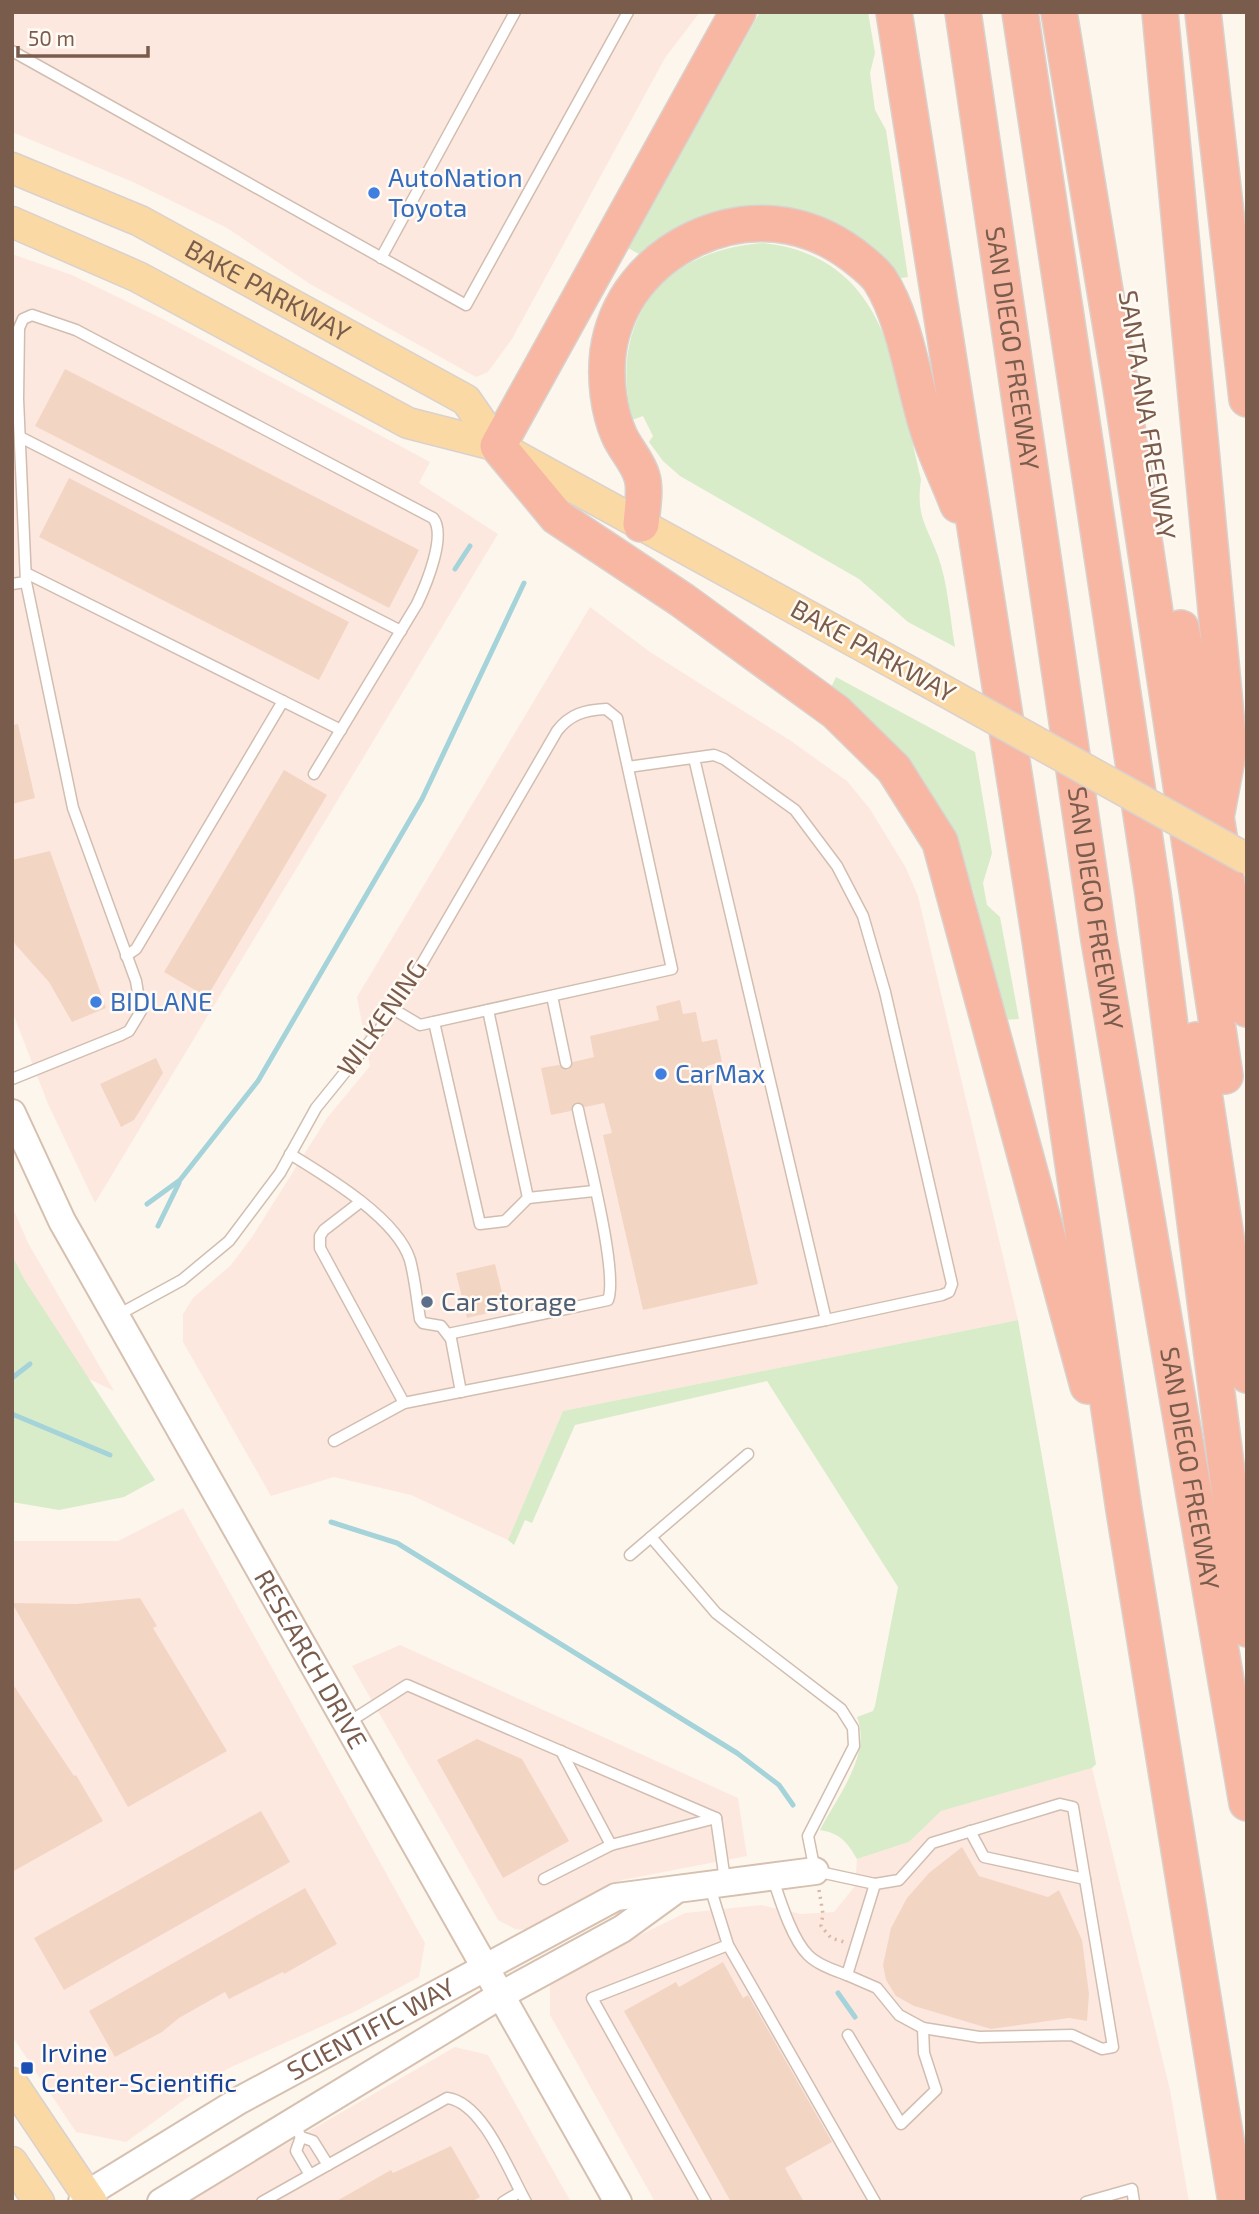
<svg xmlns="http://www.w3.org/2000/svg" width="1259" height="2214" font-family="'Exo 2',sans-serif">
	<rect width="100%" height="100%" fill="#fdf6ec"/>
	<g fill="#fde8e0">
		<polygon points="12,12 700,12 665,58 512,339 488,372 476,377 310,284 227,228 133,182 12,132"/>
		<polygon points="12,254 72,275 161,318 430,462 419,483 498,534 95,1203 48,1104 12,1011"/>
		<polygon points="590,607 650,652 791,741 847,781 870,809 906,868 918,896 1018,1320 563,1411 508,1540 411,1495 334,1477 271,1496 183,1342 183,1314 193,1298 231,1265 252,1237 327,1118 370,1066 357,997"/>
		<polygon points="12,1206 28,1243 114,1391 12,1342"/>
		<polygon points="183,1508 425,1943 419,1977 356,2011 227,2069 126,2142 76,2132 12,2036 12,1541 118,1541"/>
		<polygon points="400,1645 738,1798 747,1856 622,1880 528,1930 515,1929 498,1920 352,1666"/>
		<polygon points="1092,1768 1170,2090 1189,2202 655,2202 550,2015 550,1979 685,1913 761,1905 801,1914 834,1912 855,1886 857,1859 909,1842 940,1811"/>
		<polygon points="455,2047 488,2055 571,2202 186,2202"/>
	</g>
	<g fill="#d8ecc9">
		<polygon points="760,12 868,12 875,53 870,73 875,110 886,130 908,277 894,279 836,227 641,255 628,248"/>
		<path d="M 763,243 C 891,257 896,377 921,479 C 916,517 926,524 938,556 C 948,584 950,618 955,647 L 908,622 L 859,579 L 680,476 L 663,461 L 649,442 L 653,436 L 643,416 L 632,420 C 608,321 662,250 763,243 Z"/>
		<polygon points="836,677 975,752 992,853 983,883 987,905 1000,917 1019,1019 1005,1020 973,890 953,837 830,690"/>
		<polygon points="12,1255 24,1279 155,1480 124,1497 59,1510 12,1502"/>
		<path d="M 1018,1320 L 1096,1764 L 1092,1768 L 941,1811 L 909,1842 L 857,1859 C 847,1842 840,1833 820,1830 C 837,1797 872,1754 857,1717 L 873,1711 L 875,1706 L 898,1587 L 767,1381 L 575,1425 L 532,1523 L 525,1520 L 514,1545 L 508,1540 L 563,1411 Z"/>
	</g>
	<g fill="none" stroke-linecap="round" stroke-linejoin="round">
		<g stroke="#a5d3da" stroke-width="5">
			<polyline points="455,569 470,546"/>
			<polyline points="147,1204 180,1180 258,1081 422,799 524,583"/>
			<polyline points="158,1226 179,1183"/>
			<polyline points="12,1378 30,1364"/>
			<polyline points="12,1414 110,1455"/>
			<polyline points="331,1522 397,1543 737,1753 779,1785 793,1805"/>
			<polyline points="838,1993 855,2017"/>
		</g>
	</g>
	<g fill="#f3d5c3">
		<polygon points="65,369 419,550 389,608 35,426"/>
		<polygon points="69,478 349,622 319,680 39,537"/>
		<polygon points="18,724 35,798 12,804 12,725"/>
		<polygon points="284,770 327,795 207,997 164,972"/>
		<polygon points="50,851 106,1008 72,1022 49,982 15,944 12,937 12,860"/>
		<polygon points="680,1000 683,1014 696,1012 702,1042 717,1039 722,1062 707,1066 758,1284 643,1310 603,1135 612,1133 604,1103 585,1107 576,1102 571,1111 551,1115 541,1068 559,1065 568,1070 573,1062 594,1057 590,1036 659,1020 656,1006"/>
		<polygon points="156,1058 163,1073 134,1120 121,1127 100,1084"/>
		<polygon points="495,1264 506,1309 467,1318 456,1273"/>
		<polygon points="140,1598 157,1626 153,1628 227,1751 128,1807 12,1603 76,1604"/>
		<polygon points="12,1683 74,1776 76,1775 103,1821 12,1872"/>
		<polygon points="477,1739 522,1759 569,1841 503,1878 437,1760"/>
		<polygon points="261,1811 290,1862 64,1990 34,1938"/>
		<polygon points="962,1847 979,1876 1048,1897 1059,1890 1082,1940 1089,1994 1087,2021 1069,2018 991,2029 914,2006 896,1996 886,1980 883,1965 891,1928 907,1898 929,1873"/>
		<polygon points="305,1888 337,1944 284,1974 283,1972 229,1999 225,1992 179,2018 162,2032 115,2057 89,2011"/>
		<polygon points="723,1962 743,1998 748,1995 832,2142 785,2168 804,2202 731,2202 624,2011 676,1982 679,1987"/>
		<polygon points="451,2146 480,2197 471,2202 335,2202 391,2170 393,2173"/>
	</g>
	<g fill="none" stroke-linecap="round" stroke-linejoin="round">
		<g stroke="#d1beb0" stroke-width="13">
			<g id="lane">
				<polyline points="12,51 466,305 628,12"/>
				<polyline points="381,258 515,12"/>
				<polyline points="20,437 401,631"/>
				<polyline points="26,573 341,730"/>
				<polyline points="12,584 26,582"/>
				<polyline points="628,767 714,755 724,759 795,810 837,866 863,916 885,992 952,1284 949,1292 942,1295 826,1320 694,758"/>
				<polyline points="126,956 136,949 283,701"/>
				<polyline points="552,996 566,1063"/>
				<polyline points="434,1022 480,1224 505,1221 528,1198 488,1010"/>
				<path d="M 12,1079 L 121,1035 L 129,1031 L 141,1011 L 136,981 L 73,808 L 26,582 L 18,399 L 19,328 L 23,319 L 32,315 L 76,330 L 433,518 C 447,535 426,585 417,604 L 314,774"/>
				<path d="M 290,1154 C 326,1176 397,1218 410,1260 C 415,1279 417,1300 420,1319 L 423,1323 L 441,1326 L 451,1339 L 461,1392"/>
				<polyline points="528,1198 594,1191"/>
				<polyline points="359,1203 324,1230 320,1236 320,1248 404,1403"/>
				<path d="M 116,1316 L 182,1280 L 229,1241 L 280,1173 L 316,1108 L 380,1029 L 420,967 L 557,731 C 570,714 585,710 606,709 L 617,718 L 672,969 L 420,1025 L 393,1009"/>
				<path d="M 448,1334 L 608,1300 C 619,1273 585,1145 578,1109"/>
				<polyline points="334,1441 404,1403 826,1320"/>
				<path d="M 651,1537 L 716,1613 L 841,1709 L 853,1728 L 854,1746 L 808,1836 L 815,1871 L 875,1884 L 847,1975 C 834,1970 818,1965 808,1955 C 792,1939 780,1900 773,1879"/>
				<polyline points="630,1555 748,1454"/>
				<polyline points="349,1722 407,1685 716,1818 725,1880"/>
				<polyline points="561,1751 611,1845 716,1818"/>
				<polyline points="970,1831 984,1857 1085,1879"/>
				<polyline points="544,1879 611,1845"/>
				<polyline points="710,1887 728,1945 875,2202"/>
				<polyline points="847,1975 877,1988 899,2015 923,2028 979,2037 1072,2035 1102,2049 1113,2047 1073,1807 1060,1804 932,1843 899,1880 875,1884"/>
				<polyline points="848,2035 901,2124 936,2090 924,2053 923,2028"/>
				<polyline points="293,2122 301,2137 313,2141 328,2165"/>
				<polyline points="301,2137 296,2151 310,2175"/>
				<path d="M 262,2202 L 447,2098 C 483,2102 509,2172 526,2202"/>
				<polyline points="503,2202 520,2192"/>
				<polyline points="706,2202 592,1998 728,1945"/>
				<polyline points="1086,2202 1132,2189 1134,2202"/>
			</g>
		</g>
		<g stroke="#d6c0b0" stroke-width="30">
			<g id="secondary">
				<path id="s1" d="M 12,1113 L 62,1221 L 618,2202"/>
				<path id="s2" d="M 82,2202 L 87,2194 L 240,2100 L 616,1897 L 815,1871"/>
				<polyline points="161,2202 501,1995 622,1929 673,1892"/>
			</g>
		</g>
		<g stroke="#dad1cd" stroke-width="33">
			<g id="primary">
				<path id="s3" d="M 12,168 L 140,221 L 466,400 L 498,446"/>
				<polyline points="12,222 138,277 408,423 498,446 921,678"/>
				<polyline points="12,2083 92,2202"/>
				<polyline points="12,2162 39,2202"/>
			</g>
		</g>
		<g stroke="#dad1cd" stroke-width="38">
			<g id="highway">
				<polyline points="738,12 498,446 557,517 682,600 836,712 894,769 940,842 1088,1386"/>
				<polyline points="894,12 1039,933 1124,1510 1236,2202"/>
				<path id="s4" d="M 963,12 L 1099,940 L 1247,1803"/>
				<polyline points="1020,12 1153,893 1247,1629"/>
				<polyline points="1059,12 1122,394 1225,1076"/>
				<polyline points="1160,12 1229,748 1216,817 1247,1009"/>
				<polyline points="1203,12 1247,399"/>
				<path d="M 641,524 C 642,510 646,490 642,477 C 638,462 625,449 619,435 C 608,410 605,379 608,352 C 615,301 648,261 694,239 C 747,214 805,219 853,255 C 862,262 874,271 880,280 C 905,319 913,381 927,426 C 935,453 948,479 958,505"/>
				<polyline points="1181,628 1212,796"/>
				<polyline points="1196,1040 1247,1375"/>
			</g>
		</g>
		<polyline stroke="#d9b8a5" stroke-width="3.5" stroke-dasharray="2 5" stroke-linecap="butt" points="819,1890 823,1914 821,1926 831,1938 844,1942"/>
		<use href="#lane" stroke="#fff" stroke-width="10"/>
		<use href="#secondary" stroke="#fff" stroke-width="26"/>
		<use href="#primary" stroke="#fbd9a5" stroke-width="30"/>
		<use href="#highway" stroke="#f7b7a3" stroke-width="35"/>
		<g stroke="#dad1cd" stroke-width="33" stroke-linecap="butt">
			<polyline id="primary-bridge" points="921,678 1247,859"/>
		</g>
		<use href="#primary-bridge" stroke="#fbd9a5" stroke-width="30"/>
	</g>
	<g fill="#3f7fe0" stroke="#fffaf3" stroke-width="2.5">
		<circle cx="374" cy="193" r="7"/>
		<circle cx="96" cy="1002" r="7"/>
		<circle cx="661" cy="1074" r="7"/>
	</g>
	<circle fill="#5c6f8a" stroke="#fffaf3" stroke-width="2.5" cx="427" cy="1302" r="7"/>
	<rect fill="#1a4fb4" stroke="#fffaf3" stroke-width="2.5" x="20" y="2061" width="14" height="14" rx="3.5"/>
	<g text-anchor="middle" stroke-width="5" stroke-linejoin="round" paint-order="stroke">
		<g font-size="26" fill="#366cbe" stroke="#fffaf3" text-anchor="start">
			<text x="388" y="187">AutoNation<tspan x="388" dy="30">Toyota</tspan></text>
			<text x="110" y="1011">BIDLANE</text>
			<text x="675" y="1083">CarMax</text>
		</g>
		<g font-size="26" fill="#7a5c4d" stroke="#fffaf3">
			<text dy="9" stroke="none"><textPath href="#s3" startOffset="284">BAKE PARKWAY</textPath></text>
			<text dy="9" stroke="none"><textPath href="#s4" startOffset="340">SAN DIEGO FREEWAY</textPath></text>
			<text transform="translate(1147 415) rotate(81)" y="9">SANTA ANA FREEWAY</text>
			<text transform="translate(873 651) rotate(29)" y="9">BAKE PARKWAY</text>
			<text dy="9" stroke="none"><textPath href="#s4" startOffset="906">SAN DIEGO FREEWAY</textPath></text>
			<text transform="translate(382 1018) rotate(-55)" y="9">WILKENING</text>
			<text dy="9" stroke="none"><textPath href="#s4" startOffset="1474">SAN DIEGO FREEWAY</textPath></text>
			<text dy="9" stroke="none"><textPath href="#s1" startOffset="623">RESEARCH DRIVE</textPath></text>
			<text dy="9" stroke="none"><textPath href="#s2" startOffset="338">SCIENTIFIC WAY</textPath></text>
		</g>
		<g font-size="26" fill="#4e5e75" stroke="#fffaf3" text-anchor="start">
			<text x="441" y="1311">Car storage</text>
		</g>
		<g font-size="26" fill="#164399" stroke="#fffaf3" text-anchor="start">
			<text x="41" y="2062">Irvine<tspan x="41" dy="30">Center-Scientific</tspan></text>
		</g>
	</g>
	<rect width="1259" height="2214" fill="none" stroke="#7a5c4d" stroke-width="28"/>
	<path d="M18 46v10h130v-10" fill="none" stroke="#7a5c4d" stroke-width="3.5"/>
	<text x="28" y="46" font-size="21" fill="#7a5c4d" stroke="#fffaf3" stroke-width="5" paint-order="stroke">50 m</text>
</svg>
